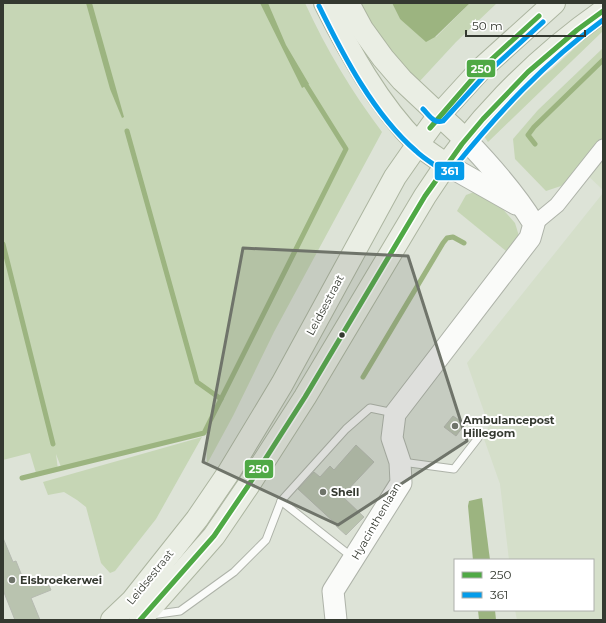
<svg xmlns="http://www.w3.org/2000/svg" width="606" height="623" font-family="Montserrat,sans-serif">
	<rect width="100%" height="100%" fill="#dde3d7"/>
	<g fill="#d5dfca">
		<polygon points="603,141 603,190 582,170"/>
		<polygon points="603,193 603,620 517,620 515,610 593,610 593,560 509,560 500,484 483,436 489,426 467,363"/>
	</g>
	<g fill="#c6d6b5">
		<path d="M 3,3 L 305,3 C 326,49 352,92 382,132 L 274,332 L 233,416 L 207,464 L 206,435 L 218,405 L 203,432 L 61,467 L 56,454 L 58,470 L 36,473 L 30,453 L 3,460 Z"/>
		<polygon points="356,3 392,3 400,19 436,37 470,3 497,3 456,42 419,82 402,66"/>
		<polygon points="603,22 603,31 488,142 484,136 485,125 499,109 552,69"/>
		<polygon points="603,48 603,141 582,170 561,186 546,191 515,159 513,139 538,110"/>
		<polygon points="474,192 500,206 515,223 519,236 512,256 457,211 466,195"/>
		<polygon points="202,437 156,519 115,571 110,573 101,563 86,507 77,500 64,492 48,495 43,482"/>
	</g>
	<g fill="#9cb480">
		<polygon points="86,3 92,3 124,117 122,118 110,89"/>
		<polygon points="260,3 268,3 286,45 309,84 302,88"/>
		<polygon points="392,3 470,3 435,37 426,42 400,19"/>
		<polygon points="482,498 490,560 473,560 468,506 469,501"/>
		<polygon points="478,610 495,610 496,620 479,620"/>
	</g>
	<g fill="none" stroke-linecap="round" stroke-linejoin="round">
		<g stroke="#9cb480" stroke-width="5">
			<polyline points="127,131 197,382 221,399"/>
			<polyline points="535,144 528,135 534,127 603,60"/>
			<polyline points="3,244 53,444"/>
			<polyline points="363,377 443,243 447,238 453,237 464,243"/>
			<polyline points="22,478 204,433 346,149 306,85"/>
		</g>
	</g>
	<g fill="#b9c3af" stroke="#b6bab1">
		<polygon points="453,416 465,424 456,436 444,427"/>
		<polygon points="356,445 374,462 342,496 364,517 346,535 336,526 337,525 298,489 314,472 320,477 330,466 334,470"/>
		<polygon points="3,538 13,562 16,561 26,586 46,579 51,590 31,598 40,620 15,620 3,590"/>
	</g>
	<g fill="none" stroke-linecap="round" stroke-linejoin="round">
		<g stroke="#aeb3a9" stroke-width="9">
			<g id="lane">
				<polyline points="402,462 454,469 478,438"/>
				<polyline points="281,501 352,557"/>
				<polyline points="151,615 180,611 234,572 266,540 281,501 346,429 370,408 394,413"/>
			</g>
		</g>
		<g stroke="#aeb3a9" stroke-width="17">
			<polyline id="street" points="534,224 557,205 603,147"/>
		</g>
		<g stroke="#aeb3a9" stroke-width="23">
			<g id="secondary">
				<polyline points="447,165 516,204"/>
				<path d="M 336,620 L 333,591 L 401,483 L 400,462 L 392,438 L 395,414 L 530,238 L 534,224 C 515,193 491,166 466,140"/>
			</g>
		</g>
		<g stroke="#acb5a0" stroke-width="24">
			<g id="primary">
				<path d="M 325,3 C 349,51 379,105 417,143 C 425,151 437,158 447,165"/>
				<polyline points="348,3 362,29 383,58 402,80 466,140"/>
				<polyline points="112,620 132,601 197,519 229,472 282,384 395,177 418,144 439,115 481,69 554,3"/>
				<path d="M 140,620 L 214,536 L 248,486 L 305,397 L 425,196 C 471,124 533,60 603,11"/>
			</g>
		</g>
		<use href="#lane" stroke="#fafbf9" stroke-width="7"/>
		<use href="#street" stroke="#fafbf9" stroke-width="15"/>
		<use href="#secondary" stroke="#fafbf9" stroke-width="21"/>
		<use href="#primary" stroke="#eaeee4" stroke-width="22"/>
		<g stroke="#fff" stroke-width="8">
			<g id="bus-1">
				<polyline points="430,128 481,69 539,16"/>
				<polyline points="140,620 214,536 248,486 305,397 425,196 462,144 483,119 528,72 577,30 603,11"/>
			</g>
		</g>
		<g stroke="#fff" stroke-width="8">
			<g id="bus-2">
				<path d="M 319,6 C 343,55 374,115 416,151 C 424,159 434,164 443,171 L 447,172 L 452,170 C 498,113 544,63 603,20"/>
				<path d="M 423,109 C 429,115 434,124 443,121 L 486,74 L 543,22"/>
			</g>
		</g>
		<use href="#bus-1" stroke="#4fa945" stroke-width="5"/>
		<use href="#bus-2" stroke="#059cea" stroke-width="5"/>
	</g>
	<path fill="#6f746a" fill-opacity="0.2" stroke="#6f746a" stroke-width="3" stroke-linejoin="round" d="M 243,248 L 408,256 L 467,441 L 338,525 L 203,462 Z"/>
	<circle fill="#343930" stroke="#fff" stroke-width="1.5" cx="342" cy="335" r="3.5"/>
	<g fill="#6f746a" stroke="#fff" stroke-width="1.5">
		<circle cx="455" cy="426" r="4"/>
		<circle cx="323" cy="492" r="4"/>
		<circle cx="12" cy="580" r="4"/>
	</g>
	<g text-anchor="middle" stroke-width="4" stroke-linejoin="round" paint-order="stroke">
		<g font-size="11" fill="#343930" stroke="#fff">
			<text transform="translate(325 305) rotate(-62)" y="4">Leidsestraat</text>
			<text transform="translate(376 521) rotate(-60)" y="4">Hyacinthenlaan</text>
			<text transform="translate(150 577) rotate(-51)" y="4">Leidsestraat</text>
		</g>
		<g font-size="11" font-weight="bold" fill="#343930" stroke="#fff" text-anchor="start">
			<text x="463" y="424">Ambulancepost<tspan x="463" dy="13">Hillegom</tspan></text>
			<text x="331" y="496">Shell</text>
			<text x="20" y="584">Elsbroekerwei</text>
		</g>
	</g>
	<g stroke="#fff" stroke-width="1.5">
		<rect x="466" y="59" width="30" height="19" rx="4" fill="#4fa945"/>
		<rect x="434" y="161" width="31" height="20" rx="4" fill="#059cea"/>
		<rect x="244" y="459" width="30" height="20" rx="4" fill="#4fa945"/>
	</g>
	<g font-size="11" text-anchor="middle" font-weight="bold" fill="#fff">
		<text x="481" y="73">250</text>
		<text x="450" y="175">361</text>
		<text x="259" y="473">250</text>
	</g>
	<rect width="606" height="623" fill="none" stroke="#343930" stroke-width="8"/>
	<rect x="454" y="559" width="140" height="52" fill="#ffffff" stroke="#aeb0ac"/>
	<rect x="462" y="572" width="20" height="6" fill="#4fa945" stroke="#aeb0ac"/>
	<text x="490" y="579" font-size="12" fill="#343930">250</text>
	<rect x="462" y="592" width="20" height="6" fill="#059cea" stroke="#aeb0ac"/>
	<text x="490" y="599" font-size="12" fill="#343930">361</text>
	<path d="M466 30v6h119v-6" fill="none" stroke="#343930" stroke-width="2"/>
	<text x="472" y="30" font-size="12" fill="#343930" stroke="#ffffff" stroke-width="3" paint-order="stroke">50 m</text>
</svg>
